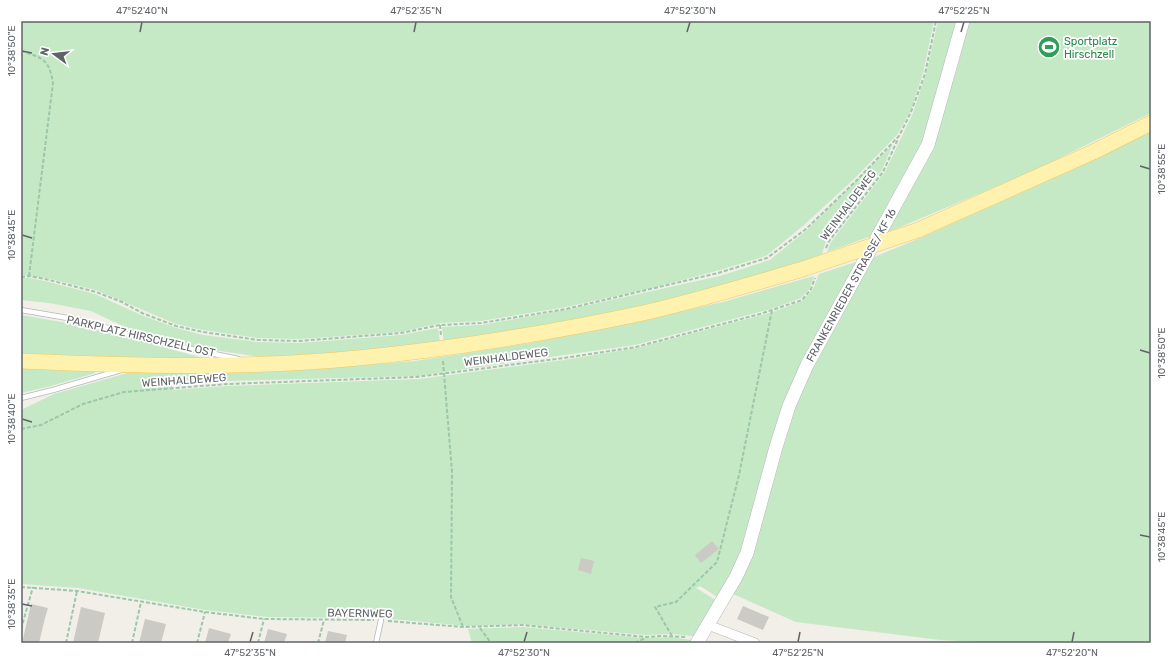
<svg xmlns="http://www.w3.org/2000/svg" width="1172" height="664" font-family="Rubik,sans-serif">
	<rect width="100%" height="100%" fill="#f1efe8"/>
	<g fill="#c5e8c5">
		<polygon points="21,21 934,21 923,73 911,110 897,135 854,179 804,225 766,256 720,270 652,288 566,307 481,321 441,323 400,332 300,339 258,338 203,330 176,324 96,290 46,278 21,275 21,53 25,54 25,51 21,49"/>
		<polygon points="938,21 958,21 925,144 874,235 827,252 831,242 885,172 913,113 926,74"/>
		<polygon points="969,21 1151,21 1151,113 1035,170 886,233 956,73"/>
		<polygon points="1151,130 1151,643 1000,643 940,640 796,622 733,594 780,449 810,366 872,258 920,238 1045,182 1098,158"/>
		<path d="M 893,144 L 882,170 L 826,241 L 822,254 C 701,301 571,321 444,343 L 442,327 L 481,325 L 566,310 L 720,276 L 770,260 L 807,230 Z"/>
		<polygon points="862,260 802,362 743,552 719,598 700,586 696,588 717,601 693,636 672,634 645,635 522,624 467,626 381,618 268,617 205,610 78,588 21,584 21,410 54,394 138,370 278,371 415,361 530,343 645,319 723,302 814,276 810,288 801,298 771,309 635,345 416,376 228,381 172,385 173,390 228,386 419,379 564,360 637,348 773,312 802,301 813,289 819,274"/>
		<polygon points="21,278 29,278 45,281 95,294 141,315 176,328 203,335 257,342 300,343 401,335 438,328 440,343 356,352 261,357 200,348 140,334 91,311 49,303 21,300"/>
		<polygon points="21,315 84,326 207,359 139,359 21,355"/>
		<polygon points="21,366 94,370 95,373 51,386 21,393"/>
		<polygon points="522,627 645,638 672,637 691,640 689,643 472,643 468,629"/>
	</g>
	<g fill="#cccac5">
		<polygon points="712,541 719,549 701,563 695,555"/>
		<polygon points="581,558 594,561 591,574 578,570"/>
		<polygon points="31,604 48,608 45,618 39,643 22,643"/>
		<polygon points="743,606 769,617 763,630 737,619"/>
		<polygon points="81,607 105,613 98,643 73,643"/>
		<polygon points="145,619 166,624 161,643 139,643"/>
		<polygon points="209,628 231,634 228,643 205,643"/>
		<polygon points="268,629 287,634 284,643 264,643"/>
		<polygon points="328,631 347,635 345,643 325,643"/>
	</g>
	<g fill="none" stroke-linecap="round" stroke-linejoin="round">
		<g stroke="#b5b8bc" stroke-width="6">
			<g id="lane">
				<polyline points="21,310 85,321 139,338 238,359"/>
				<polyline points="21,398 53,390 121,370"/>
				<polyline points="376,643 381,620"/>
			</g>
		</g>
		<g stroke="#b5b8bc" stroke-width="10">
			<polyline id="street" points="708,625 755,643"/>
		</g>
		<g stroke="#b6babf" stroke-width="14">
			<polyline id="secondary" points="697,643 736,577 747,553 776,447 789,406 807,365 928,145 963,21"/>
		</g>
		<g stroke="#f2c960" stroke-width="16">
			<g id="primary">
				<polyline points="918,230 1093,152 1151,123"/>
				<path d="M 21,361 C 133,366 246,369 358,358 C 453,349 549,333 643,313 C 696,301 748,285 800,270"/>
			</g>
		</g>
		<g stroke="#9cc7a9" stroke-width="2" stroke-dasharray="4 2" stroke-linecap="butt">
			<path d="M 21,51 C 43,58 49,59 53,83 L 29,276"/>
			<polyline points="826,248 829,241 883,172 898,139"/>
			<polyline points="21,277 29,276 45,279 96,292 122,302 142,313 176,326 203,332 258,340 299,341 401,333 440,325 481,323 566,309 718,273 767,258 806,229 856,181 899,136 911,112 925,74 936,21"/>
			<polyline points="440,325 441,336"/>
			<polyline points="443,361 452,472 451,597 463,627"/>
			<polyline points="21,429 41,425 83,404 124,392 227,384 416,377 564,358 636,347 760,314 802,300 811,289 815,278"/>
			<polyline points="21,587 77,591 205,612 264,619 374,620"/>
			<polyline points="388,621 463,627 522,625 646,637 662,636 687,637"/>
			<polyline points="480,628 491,643"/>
			<polyline points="21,629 33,587"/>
			<polyline points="672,636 655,607 676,602 717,562 739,475 772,310"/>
			<polyline points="66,643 77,591"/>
			<polyline points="132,643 141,602"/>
			<polyline points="197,643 205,612"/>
			<polyline points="258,643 264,619"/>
			<polyline points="318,643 324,620"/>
			<polyline points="635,643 645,638"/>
		</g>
		<use href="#lane" stroke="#fff" stroke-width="4.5"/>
		<use href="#street" stroke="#fff" stroke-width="9"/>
		<use href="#secondary" stroke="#fff" stroke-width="13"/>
		<use href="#primary" stroke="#fff2af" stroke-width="15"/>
		<g stroke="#f2c960" stroke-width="16" stroke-linecap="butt">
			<polyline id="primary-bridge" points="800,270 918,230"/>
		</g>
		<use href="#primary-bridge" stroke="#fff2af" stroke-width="15"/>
	</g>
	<path fill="none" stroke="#5f6368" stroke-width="1.5" d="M 140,32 L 142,22M 414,32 L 416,22M 687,32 L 690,22M 961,32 L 964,22M 22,51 L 32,53M 1140,166 L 1150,169M 22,235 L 32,238M 1140,350 L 1150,353M 22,419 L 32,422M 1140,535 L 1150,537M 22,604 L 32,606M 250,642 L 253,632M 524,642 L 527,632M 798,642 L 800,632M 1072,642 L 1074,632"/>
	<defs>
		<g id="stadium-disc" transform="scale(1.15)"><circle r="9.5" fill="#2e9e5b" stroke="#fff"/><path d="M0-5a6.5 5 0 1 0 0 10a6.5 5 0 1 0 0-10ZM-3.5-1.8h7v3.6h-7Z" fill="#fff"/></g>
	</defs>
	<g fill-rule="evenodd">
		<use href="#stadium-disc" x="1049" y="47"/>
	</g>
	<g text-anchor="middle" stroke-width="3.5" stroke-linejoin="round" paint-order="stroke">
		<g font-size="11" fill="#27864d" stroke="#fff" text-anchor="start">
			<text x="1064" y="45">Sportplatz<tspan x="1064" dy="13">Hirschzell</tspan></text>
		</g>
		<g font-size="11" fill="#5f6368" stroke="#fff">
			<text transform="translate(848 205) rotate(-53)" y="4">WEINHALDEWEG</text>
			<text transform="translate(851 285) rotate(-61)" y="4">FRANKENRIEDER STRASSE/ KF 16</text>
			<text transform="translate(141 336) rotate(13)" y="4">PARKPLATZ HIRSCHZELL OST</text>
			<text transform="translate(506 357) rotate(-7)" y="4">WEINHALDEWEG</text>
			<text transform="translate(184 380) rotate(-4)" y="4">WEINHALDEWEG</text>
			<text transform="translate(360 613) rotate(1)" y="4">BAYERNWEG</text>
		</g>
	</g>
	<rect width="1172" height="664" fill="none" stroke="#ffffff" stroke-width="44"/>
	<g transform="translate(54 54) rotate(285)" stroke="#ffffff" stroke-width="3" paint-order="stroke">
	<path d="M0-3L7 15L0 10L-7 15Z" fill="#5f6368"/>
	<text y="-6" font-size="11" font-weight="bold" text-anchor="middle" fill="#5f6368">N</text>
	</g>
	<rect x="22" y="22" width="1128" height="620" fill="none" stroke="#5f6368" stroke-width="1.5"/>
	<g font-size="10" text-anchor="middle" fill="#5f6368">
		<text x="142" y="14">47°52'40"N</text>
		<text x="416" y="14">47°52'35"N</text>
		<text x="690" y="14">47°52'30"N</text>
		<text x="964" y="14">47°52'25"N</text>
		<text transform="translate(11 51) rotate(-90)" y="4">10°38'50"E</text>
		<text transform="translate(1161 169) rotate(-90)" y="4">10°38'55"E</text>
		<text transform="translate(11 235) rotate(-90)" y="4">10°38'45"E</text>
		<text transform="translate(1161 353) rotate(-90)" y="4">10°38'50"E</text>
		<text transform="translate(11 419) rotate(-90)" y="4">10°38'40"E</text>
		<text transform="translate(1161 537) rotate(-90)" y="4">10°38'45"E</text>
		<text transform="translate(11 604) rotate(-90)" y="4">10°38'35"E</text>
		<text x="250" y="656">47°52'35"N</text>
		<text x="524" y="656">47°52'30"N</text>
		<text x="798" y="656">47°52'25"N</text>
		<text x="1072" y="656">47°52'20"N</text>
	</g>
</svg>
